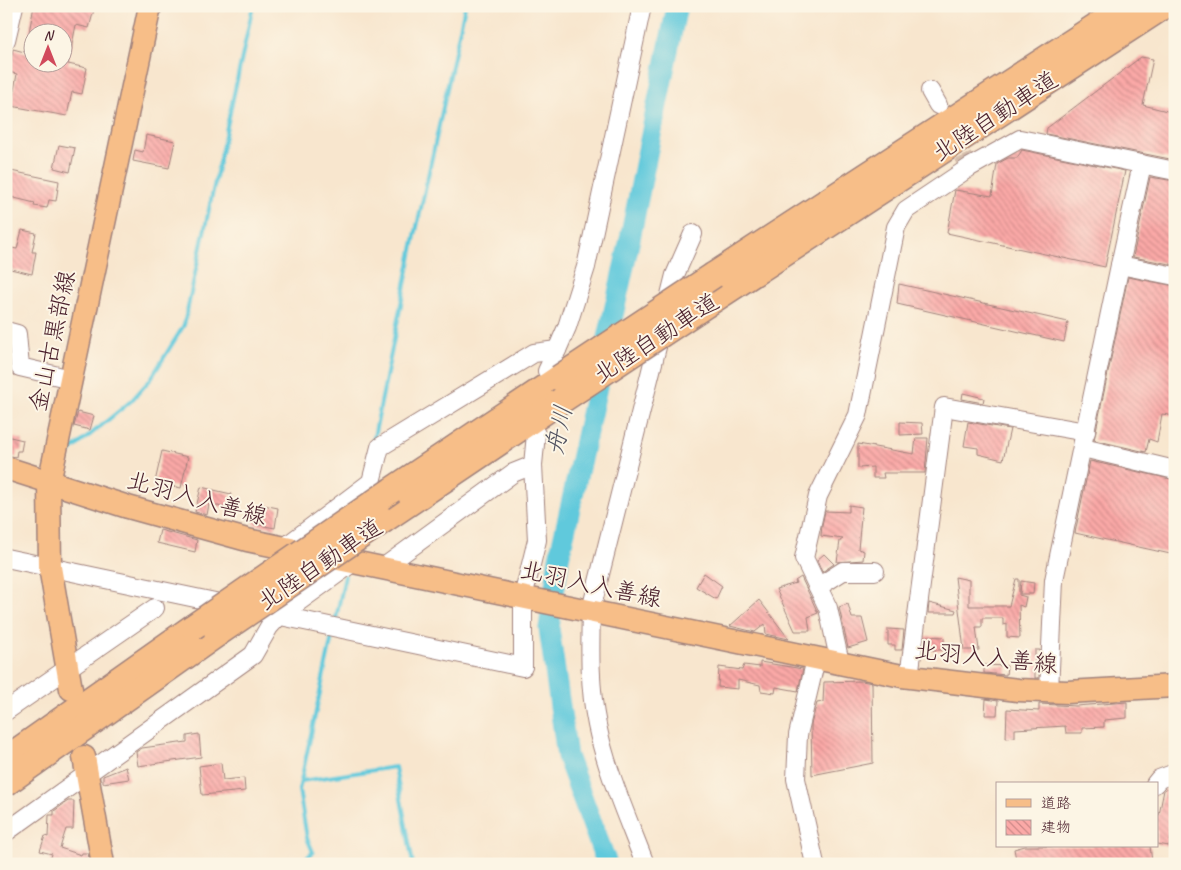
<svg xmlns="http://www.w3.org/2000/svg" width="1181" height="870" font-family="Caveat,'Klee One',sans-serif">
	<defs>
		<pattern id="building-back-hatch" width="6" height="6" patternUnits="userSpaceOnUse" patternTransform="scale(1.25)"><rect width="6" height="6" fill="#fba9a7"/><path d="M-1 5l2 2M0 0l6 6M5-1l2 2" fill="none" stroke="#cd8988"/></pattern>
	</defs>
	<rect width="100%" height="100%" fill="#fcf5e5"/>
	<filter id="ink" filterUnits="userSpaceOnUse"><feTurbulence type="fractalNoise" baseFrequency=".02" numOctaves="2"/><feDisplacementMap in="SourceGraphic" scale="10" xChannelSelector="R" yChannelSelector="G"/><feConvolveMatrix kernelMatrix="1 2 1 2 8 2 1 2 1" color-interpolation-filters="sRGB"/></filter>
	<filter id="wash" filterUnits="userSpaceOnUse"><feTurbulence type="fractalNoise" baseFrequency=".0096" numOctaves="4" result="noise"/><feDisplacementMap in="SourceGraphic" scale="20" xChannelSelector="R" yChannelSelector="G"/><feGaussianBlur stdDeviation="1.12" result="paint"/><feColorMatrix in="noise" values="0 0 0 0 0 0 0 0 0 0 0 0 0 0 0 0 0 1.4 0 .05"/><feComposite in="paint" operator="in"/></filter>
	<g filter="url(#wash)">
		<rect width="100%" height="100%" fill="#f8e6ce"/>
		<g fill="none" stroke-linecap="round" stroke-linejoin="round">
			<g stroke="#60c9dc" stroke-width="4">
				<polyline points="372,447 413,245 465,6"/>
				<polyline points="67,454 131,401 150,380 184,325 253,6"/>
				<polyline points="335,623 345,576"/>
				<polyline points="301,781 395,767 413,864"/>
				<polyline points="300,864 313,852 307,838 299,790 333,632"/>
			</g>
			<polyline stroke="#60c9dc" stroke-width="21" points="607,864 567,756 549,628 559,558 630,239 677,6"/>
		</g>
		<g id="blocks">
			<g fill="url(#building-back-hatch)">
				<polygon points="34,6 95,6 89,28 76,25 68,64 87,68 82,94 72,92 67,116 11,106 17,74 8,72 13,49 32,54 32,62 62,62 62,32 29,32"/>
				<polygon points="1141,57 1153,59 1143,105 1175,113 1175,160 1046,134 1047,128"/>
				<polygon points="146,135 175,141 169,168 133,161 135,150 143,152"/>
				<polygon points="59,145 75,148 70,172 54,168"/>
				<polygon points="1022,150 1125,171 1105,267 947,233 955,190 992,196 997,164 1008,158 1017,158"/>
				<polygon points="6,170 59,181 56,201 49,200 47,208 34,206 35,203 6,196"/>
				<polygon points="1150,177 1175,181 1175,265 1133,257"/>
				<polygon points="22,230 36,233 32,252 36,252 32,274 6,268 6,247 17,249"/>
				<polygon points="1128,277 1175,286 1175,416 1162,414 1157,442 1149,439 1146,452 1094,440"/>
				<polygon points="899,284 1068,322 1064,342 897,304"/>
				<polygon points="963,393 984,398 983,403 962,399"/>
				<polygon points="78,412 94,416 90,430 74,426"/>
				<polygon points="900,422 922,423 923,434 900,435"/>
				<polygon points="968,422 1010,429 1003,460 978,454 978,448 964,446"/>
				<polygon points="6,436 23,440 21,451 17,451 16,457 6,455"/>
				<polygon points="916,438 928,438 925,473 883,473 884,478 873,478 873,467 858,468 858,444 914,454"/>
				<polygon points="162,451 188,457 181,488 155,482"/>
				<polygon points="1090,461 1175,480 1175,555 1075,533"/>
				<polygon points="201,487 231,494 227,508 209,504 207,515 195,512"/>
				<polygon points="258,504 278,508 275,528 254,524"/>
				<polygon points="849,505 862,507 858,549 864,551 863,560 837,562 840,541 843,539 821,536 822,525 825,511 849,512"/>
				<polygon points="160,530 197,540 195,552 157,543"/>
				<polygon points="824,554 834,564 822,572 817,560"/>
				<polygon points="704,573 722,586 716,599 696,587"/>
				<polygon points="801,577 818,613 808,617 810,631 795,631 776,589 796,583 795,581"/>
				<polygon points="955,577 969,580 969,606 1009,606 1016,579 1019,579 1019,595 1026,597 1024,607 1019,605 1020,638 1007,637 1007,624 1003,625 1003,618 982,618 982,627 976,627 979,650 964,650"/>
				<polygon points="1021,581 1034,583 1033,594 1020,594"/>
				<polygon points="759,600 763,605 789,639 766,634 765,624 755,632 730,626"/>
				<polygon points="929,603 956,610 955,613 928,613"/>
				<polygon points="848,604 852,618 862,618 868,642 848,648 839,607"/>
				<polygon points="888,629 904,630 902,650 895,650 895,645 888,645"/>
				<polygon points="925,636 944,637 944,650 923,650"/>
				<polygon points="1035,650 1040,650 1039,678 1035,678"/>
				<polygon points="760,662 803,669 798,691 776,687 775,693 761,691 760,685 738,680 738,689 718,687 719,667 742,670 744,665 760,667"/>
				<polygon points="984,665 1007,666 1006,675 984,673"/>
				<polygon points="862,681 872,683 873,763 812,775 811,724 817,703 823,702 824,682"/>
				<polygon points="986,699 998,701 997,715 985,715"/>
				<polygon points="1127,702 1127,718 1104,720 1104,727 1082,728 1082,733 1066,733 1065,726 1015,729 1015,737 1006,738 1007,709 1039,711 1039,704 1076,706"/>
				<polygon points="199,734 201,757 138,766 136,752 142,748 187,742 187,736"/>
				<polygon points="221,763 223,780 244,778 245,791 202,795 199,766"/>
				<polygon points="126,767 129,779 103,783 103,776"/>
				<polygon points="1175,784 1175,817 1169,846 1157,844 1157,815 1159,815 1164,790"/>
				<polygon points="68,801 74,801 73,829 66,829 60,848 81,855 82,853 88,853 90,864 49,864 52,854 40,851 45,836 48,837 49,815 54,815 54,811"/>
				<polygon points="1025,846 1150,846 1152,862 1145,864 1017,864 1014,849"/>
			</g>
		</g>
	</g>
	<g filter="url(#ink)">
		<use href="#blocks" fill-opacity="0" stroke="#a1827c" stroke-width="1"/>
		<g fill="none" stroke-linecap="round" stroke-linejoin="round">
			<polyline stroke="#d5bead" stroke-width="18" stroke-dasharray="18 9" stroke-linecap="butt" points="951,132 965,161"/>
			<g stroke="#a1827c" stroke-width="20">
				<g id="minor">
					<polyline points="6,40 14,6"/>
					<polyline points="930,91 938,105"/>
					<polyline points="1142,164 1120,265 1175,276"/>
					<polyline points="6,331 17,334 20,367 71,379"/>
					<polyline points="557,350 567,327 586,267 642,6"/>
					<polyline points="1083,448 1175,470"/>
					<polyline points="285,547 371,482 380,447 534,353 557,350 547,371"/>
					<polyline points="6,558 523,667 523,597 537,540 533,465 536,434"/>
					<polyline points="384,567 513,473 533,465"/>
					<polyline points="818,587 843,571 875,571"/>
					<polyline points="840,663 828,608 804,558 818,496 858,415 896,227 906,210 970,167 1020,139 1175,171"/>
					<polyline points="909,677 944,407 1086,432"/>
					<polyline points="1049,691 1054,580 1120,265"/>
					<polyline points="6,711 155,608"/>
					<polyline points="1155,784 1159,779 1175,773"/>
					<polyline points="6,832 253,655 269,627 279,616 355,561"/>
					<path d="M 645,864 C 628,819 607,773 597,725 C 589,687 590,649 591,610 L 675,275 L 693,234"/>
					<polyline points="815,864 796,779 798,735 816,659"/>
				</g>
			</g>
			<g stroke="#a1827c" stroke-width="25">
				<g id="major">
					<polyline points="6,468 128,507 247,540 902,676 1018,690 1067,692 1175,686"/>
					<polyline points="71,689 50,567 49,483 150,6"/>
					<polyline points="84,757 103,864"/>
				</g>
			</g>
			<g stroke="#a1827c" stroke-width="28">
				<g id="highway">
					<polyline points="714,275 1127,6"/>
					<polyline points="707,304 1164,6"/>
					<polyline points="392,490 559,378"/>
					<polyline points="384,520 559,402"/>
					<polyline points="6,759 193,627"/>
					<polyline points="6,783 217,634"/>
				</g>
			</g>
			<use href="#minor" stroke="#fff" stroke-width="18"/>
			<use href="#major" stroke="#f7be88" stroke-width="22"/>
			<use href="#highway" stroke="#f7be88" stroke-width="25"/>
			<g stroke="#a1827c" stroke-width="28" stroke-linecap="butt">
				<g id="highway-bridge">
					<polyline points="559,378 714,275"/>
					<polyline points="559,402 707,304"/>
					<polyline points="193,627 392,490"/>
					<polyline points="217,634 384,520"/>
				</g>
			</g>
			<use href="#highway-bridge" stroke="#f7be88" stroke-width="25"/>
		</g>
	</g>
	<g text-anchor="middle" stroke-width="4" stroke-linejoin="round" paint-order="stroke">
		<g font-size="24" fill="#4a1f2b" stroke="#fcf5e5">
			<text transform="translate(995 116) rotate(-33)" y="8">北陸自動車道</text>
			<text transform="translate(656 338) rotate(-33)" y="8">北陸自動車道</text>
			<text transform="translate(52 341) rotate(-78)" y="8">金山古黒部線</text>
			<text transform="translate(197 498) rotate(15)" y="8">北羽入入善線</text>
			<text transform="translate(320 564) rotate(-34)" y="8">北陸自動車道</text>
			<text transform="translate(591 584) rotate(12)" y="8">北羽入入善線</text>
			<text transform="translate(986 657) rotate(6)" y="8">北羽入入善線</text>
		</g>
		<g font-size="25" font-style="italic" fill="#515260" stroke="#fcf5e5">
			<text transform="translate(558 430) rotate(-78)" y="9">舟川</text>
		</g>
	</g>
	<rect width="1181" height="870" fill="none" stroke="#fcf5e5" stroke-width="25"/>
	<rect x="996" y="782" width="162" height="65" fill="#fcf5e5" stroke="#b59f9b"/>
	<rect x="1006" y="799" width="25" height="8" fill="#f7be88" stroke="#b59f9b"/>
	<text x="1041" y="808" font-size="15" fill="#4a1f2b">道路</text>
	<rect x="1006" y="820" width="25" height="15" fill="url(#building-back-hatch)" stroke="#b59f9b"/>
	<text x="1041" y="832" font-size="15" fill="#4a1f2b">建物</text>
	<g transform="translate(48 48)"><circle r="24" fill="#fcf5e5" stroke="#b59f9b"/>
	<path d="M0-4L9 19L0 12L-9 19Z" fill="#d1495b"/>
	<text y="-8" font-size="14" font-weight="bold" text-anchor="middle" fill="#4a1f2b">N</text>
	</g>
</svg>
